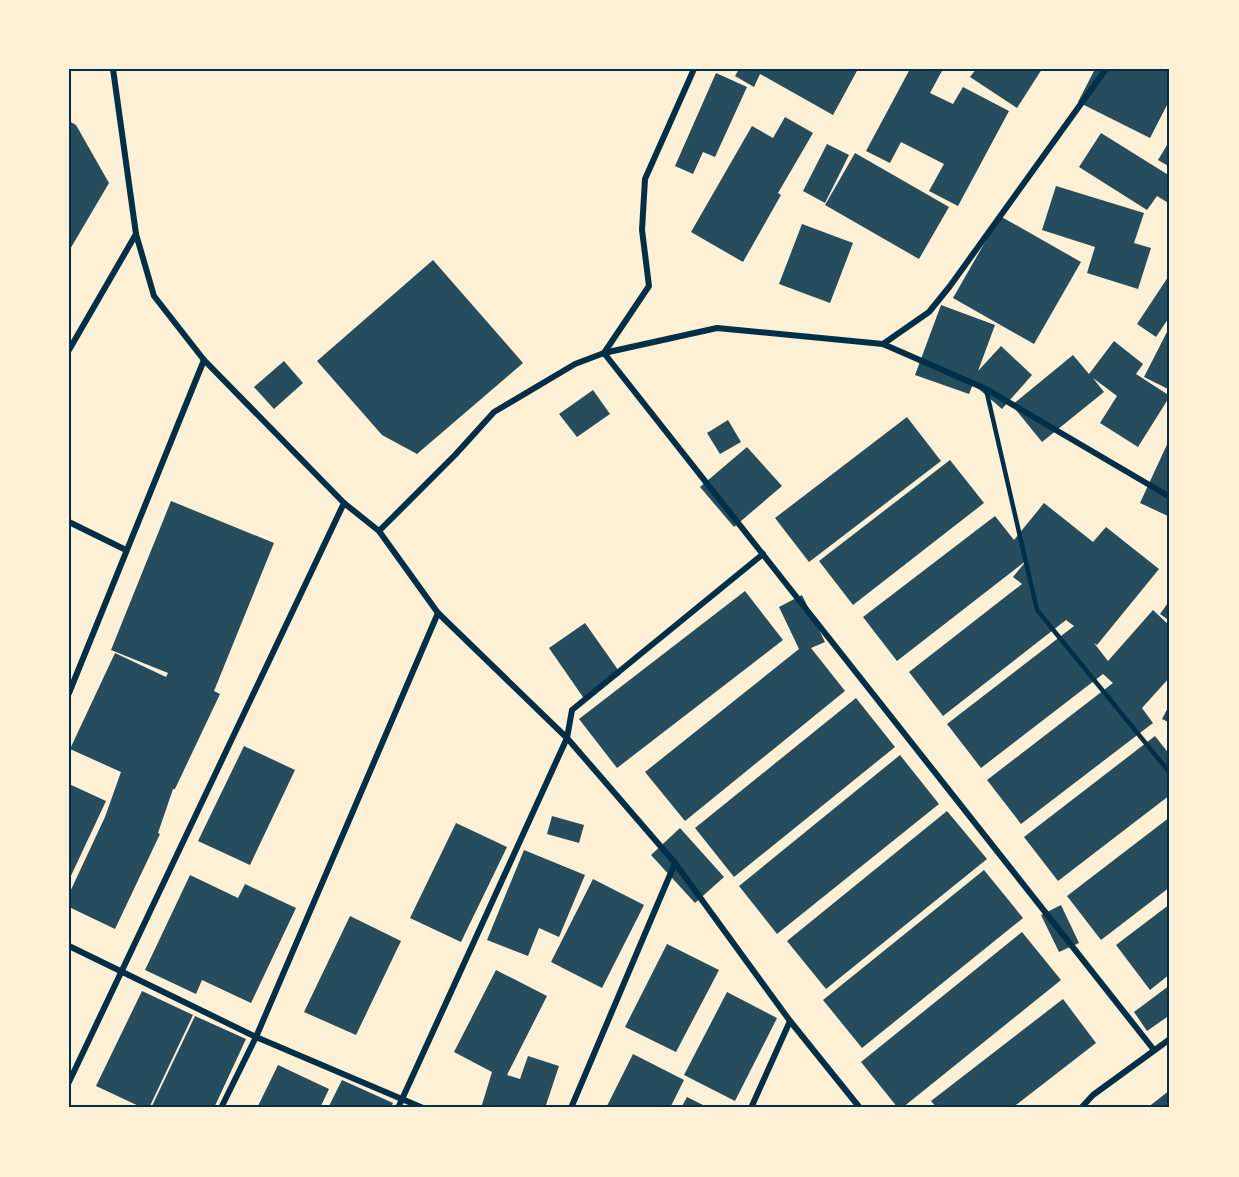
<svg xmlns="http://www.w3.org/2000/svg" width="1239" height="1177" font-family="'Fira Sans Condensed',sans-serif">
	<rect width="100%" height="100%" fill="#fdf0d5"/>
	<g fill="#264d5e">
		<polygon points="739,69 858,69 833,115 760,74 754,87 735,76"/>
		<polygon points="910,69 943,69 930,93 953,104 963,87 1009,111 958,206 929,191 944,164 901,142 890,163 866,151"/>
		<polygon points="976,69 1042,69 1017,108 970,77"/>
		<polygon points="1095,69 1170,69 1170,107 1167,105 1150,138 1078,102"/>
		<polygon points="716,73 747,87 715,157 703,152 693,174 675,166"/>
		<polygon points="785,117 813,133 778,193 781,195 743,262 691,232 752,126 773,138"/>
		<polygon points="69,121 76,125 109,183 69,251"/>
		<polygon points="1101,133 1170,176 1170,204 1157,196 1147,210 1079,167"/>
		<polygon points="1170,140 1170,167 1158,160"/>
		<polygon points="827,144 849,155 825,203 803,191"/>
		<polygon points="855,153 949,207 919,259 825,205"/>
		<polygon points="1056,186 1144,213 1134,243 1151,248 1138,289 1087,273 1095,247 1042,230"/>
		<polygon points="1000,216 1081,262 1034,344 953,298"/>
		<polygon points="802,224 853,243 830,303 779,284"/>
		<polygon points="433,260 523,363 417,454 382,435 317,361"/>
		<polygon points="1170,274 1170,316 1156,337 1137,324"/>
		<polygon points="941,305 995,325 978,371 1001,346 1032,375 1002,409 973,384 969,394 915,375"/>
		<polygon points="1170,326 1170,390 1144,377"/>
		<polygon points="1114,341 1143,364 1136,374 1170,396 1138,447 1100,423 1117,396 1093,378 1104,392 1042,442 1012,405 1073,355 1089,374"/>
		<polygon points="284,361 303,383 274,409 254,387"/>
		<polygon points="593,390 610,414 577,437 559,414"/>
		<polygon points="907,417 941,461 809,562 775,518"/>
		<polygon points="728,420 741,442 720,454 707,433"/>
		<polygon points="1170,438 1170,517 1140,503"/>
		<polygon points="747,447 782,486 734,527 700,487"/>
		<polygon points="950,460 984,503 853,605 819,561"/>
		<polygon points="171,501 274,543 214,691 220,694 175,789 173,789 158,833 160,834 115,929 69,907 69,894 105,817 121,772 70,749 115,653 166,677 168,673 111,650"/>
		<polygon points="1044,503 1093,542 1106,527 1159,569 1097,645 1094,643 1108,661 1153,610 1170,626 1170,677 1142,708 1153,723 1021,824 987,780 1113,683 1103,674 981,768 947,724 1074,626 1066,620 943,716 909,672 1022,584 1013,577 1027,560 897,661 863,617 995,516 1014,540"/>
		<polygon points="745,591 783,640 617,768 579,719"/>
		<polygon points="802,595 825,642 811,648 845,691 685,821 645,772 799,649 779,607"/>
		<polygon points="1170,600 1170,621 1160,614"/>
		<polygon points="585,623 621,674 585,700 549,648"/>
		<polygon points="856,698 895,747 734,877 695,828"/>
		<polygon points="1170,704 1170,723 1162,719"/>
		<polygon points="1155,736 1170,755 1170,795 1058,881 1024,837"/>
		<polygon points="244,746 295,770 250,865 198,841"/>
		<polygon points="900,755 939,804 777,934 739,886"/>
		<polygon points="69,784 106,801 69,880"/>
		<polygon points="947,811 987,859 826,989 787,941"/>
		<polygon points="552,816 584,825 579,843 547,834"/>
		<polygon points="1170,817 1170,887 1101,940 1067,896"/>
		<polygon points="456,823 507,847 461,942 410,918"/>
		<polygon points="680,828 724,877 695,903 651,855"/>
		<polygon points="524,850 585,875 559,937 539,928 528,956 487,940"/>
		<polygon points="984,870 1023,918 862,1048 823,1000"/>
		<polygon points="190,875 238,898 245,884 296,908 251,1003 202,980 196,994 145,970"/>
		<polygon points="593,879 644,905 602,988 551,962"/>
		<polygon points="1170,904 1170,974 1150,990 1116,945"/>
		<polygon points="1061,905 1079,943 1059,952 1041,915"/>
		<polygon points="350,916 401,941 356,1035 304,1012"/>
		<polygon points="1022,932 1061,980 902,1108 898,1108 861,1062"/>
		<polygon points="667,944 719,970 676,1052 625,1027"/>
		<polygon points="496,970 547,996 507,1075 520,1079 528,1056 559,1066 545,1108 481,1108 492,1072 454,1052"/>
		<polygon points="1170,985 1170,1015 1147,1031 1134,1012"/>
		<polygon points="142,991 193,1015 149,1108 143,1108 96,1086"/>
		<polygon points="727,992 777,1018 735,1101 684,1075"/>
		<polygon points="1063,999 1096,1043 1012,1108 937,1108 931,1101"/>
		<polygon points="195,1016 246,1039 214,1108 151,1108"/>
		<polygon points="633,1054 684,1080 670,1108 606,1108"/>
		<polygon points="278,1065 329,1089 320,1108 257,1108"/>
		<polygon points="342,1080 393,1103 391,1108 328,1108"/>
		<polygon points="1170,1090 1170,1108 1147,1108"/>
		<polygon points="687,1097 709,1108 681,1108"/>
	</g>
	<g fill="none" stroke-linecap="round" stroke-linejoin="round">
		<polyline stroke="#003049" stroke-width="4.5" points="986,389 1037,610 1170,773"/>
		<g stroke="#003049" stroke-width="6">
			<polyline points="113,69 136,234 154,296 204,360 344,503 379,531 438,613 567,738 606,783 675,863 790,1021 860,1108"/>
			<polyline points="694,69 645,179 642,230 649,286 604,353 1154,1050"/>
			<polyline points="883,344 929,312 950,286 1106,69"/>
			<polyline points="69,350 136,234"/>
			<polyline points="69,522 126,550"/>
			<polyline points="379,531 455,455 494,412 575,364 604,353 717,328 883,344 986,389 1170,497"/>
			<polyline points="69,693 204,360"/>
			<polyline points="69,946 256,1037 423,1108"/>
			<polyline points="69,1082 344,503"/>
			<polyline points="221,1108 256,1037 438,613"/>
			<polyline points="398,1108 567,738 572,710 763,554"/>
			<polyline points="571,1108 675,863"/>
			<polyline points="751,1108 790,1021"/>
			<polyline points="1081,1108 1093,1095 1170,1039"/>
		</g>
	</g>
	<rect width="1239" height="1177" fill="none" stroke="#fdf0d5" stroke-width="141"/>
	<rect x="70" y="70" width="1098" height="1036" fill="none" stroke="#003049" stroke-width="2"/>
</svg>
